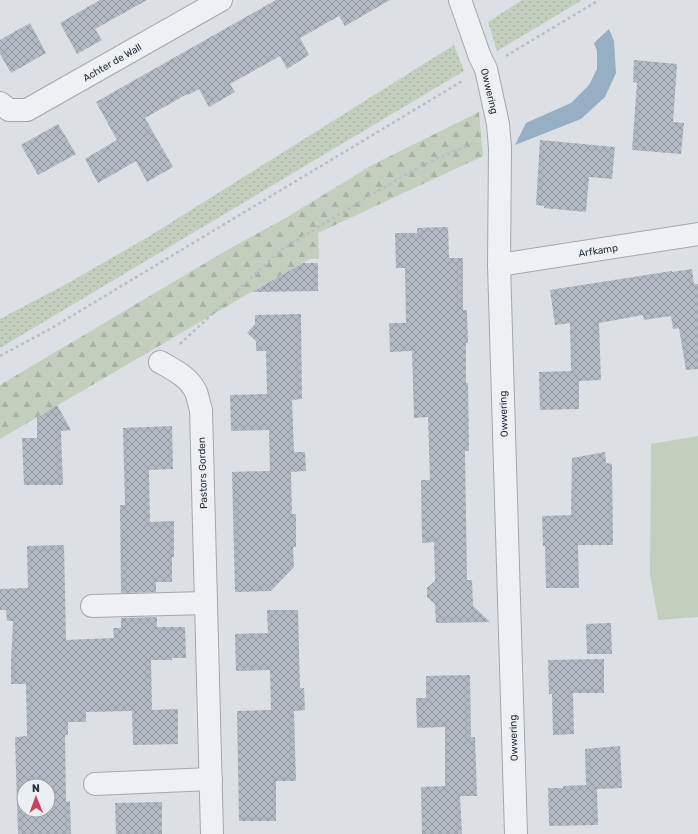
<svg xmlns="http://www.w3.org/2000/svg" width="698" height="834" font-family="Rubik,sans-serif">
	<defs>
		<pattern id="grass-dots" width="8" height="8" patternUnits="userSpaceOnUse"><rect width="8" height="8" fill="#c2cfbd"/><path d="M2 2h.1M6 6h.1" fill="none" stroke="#a7b2a3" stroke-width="1.8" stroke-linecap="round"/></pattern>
		<pattern id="forest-firs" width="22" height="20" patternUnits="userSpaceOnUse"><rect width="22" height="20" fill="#c2cfbd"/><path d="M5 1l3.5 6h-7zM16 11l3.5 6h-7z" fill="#a7b2a3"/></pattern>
		<pattern id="building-cross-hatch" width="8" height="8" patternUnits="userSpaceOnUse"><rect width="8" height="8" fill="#b3b9c2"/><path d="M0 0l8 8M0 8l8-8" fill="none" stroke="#91979f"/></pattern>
	</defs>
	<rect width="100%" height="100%" fill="#dce0e5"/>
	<g fill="url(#grass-dots)">
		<polygon points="522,0 582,0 497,51 488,22"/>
		<polygon points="454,45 464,71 0,348 0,319 70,282 148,237"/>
	</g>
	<polygon fill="url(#forest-firs)" points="479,112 483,156 318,233 319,259 310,259 260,287 0,439 0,385 227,250 284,219 372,165"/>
	<polygon fill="#c2cfbd" points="698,436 698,617 658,620 650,574 651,444"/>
	<polygon fill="#97afc5" points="609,29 614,41 616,73 605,97 581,119 515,145 526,123 571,103 589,85 597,69 597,51 594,43"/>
	<g fill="url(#building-cross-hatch)" fill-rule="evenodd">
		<polygon points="100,0 147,0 95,29 102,40 77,54 60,23"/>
		<polygon points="276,0 390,0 345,26 339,16 300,38 309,55 287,69 280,56 230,84 235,92 209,107 199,89 188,95 187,94 145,118 173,167 147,182 136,161 98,183 85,159 117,140 96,102"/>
		<polygon points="30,23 46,53 11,73 0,54 0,40"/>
		<polygon points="634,60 677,64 673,122 684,123 681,154 632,150 637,83 633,82"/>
		<polygon points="58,124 76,154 38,175 21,145"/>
		<polygon points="540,140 615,147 612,179 589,177 586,212 544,208 544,206 536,205"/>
		<polygon points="448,227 449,258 463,258 463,310 467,310 468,343 466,343 466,383 468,383 469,451 465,451 467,580 472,580 473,606 490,622 436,623 435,604 427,597 427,588 435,581 434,542 422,543 421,480 430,480 428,417 414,418 412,351 390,352 389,323 406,323 405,268 396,268 395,233 417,233 417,228"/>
		<polygon points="303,263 318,263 318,291 252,292"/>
		<polygon points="692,269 694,284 698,284 698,369 686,370 679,328 673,329 671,316 644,320 643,315 599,323 601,380 579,381 579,409 540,410 539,372 571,371 570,323 555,325 550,290 672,271 672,272"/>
		<polygon points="301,314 302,399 292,400 294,452 305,452 306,471 291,472 292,514 296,514 296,547 293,547 294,567 271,591 235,592 232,472 270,471 269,430 231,431 230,395 267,394 266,351 256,351 256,341 247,333 255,324 255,315"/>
		<polygon points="57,405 71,430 61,431 63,485 24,485 22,438 37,438 37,418"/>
		<polygon points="172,426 173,469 149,470 150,522 174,521 174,557 172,557 172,582 156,582 156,592 121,593 120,505 125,505 123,428"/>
		<polygon points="605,452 606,463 612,464 613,545 578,545 579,588 546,588 545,546 543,546 542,516 571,515 572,458"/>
		<path d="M 64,545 L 66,640 L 114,638 L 113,628 L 121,628 L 121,618 L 157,617 L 157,627 L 185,627 L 186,658 L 172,658 L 172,660 L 151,660 L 152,710 L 178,709 L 178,744 L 133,745 L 132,711 L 86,712 L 86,722 L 68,722 L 68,735 L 65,735 L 66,802 L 70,801 L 71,834 L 18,834 L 15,737 L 27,736 L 26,684 L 11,684 L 11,662 L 13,621 L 7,621 L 6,610 L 0,610 L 0,589 L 28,588 L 27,546 ZM 24,786 L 48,786 L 48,810 L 24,810 Z"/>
		<polygon points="267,610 298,610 300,688 304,688 305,710 294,711 296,781 276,781 276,821 239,821 237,711 271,710 270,670 236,671 235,634 268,633"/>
		<polygon points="611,623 612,654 587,654 586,624"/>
		<polygon points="604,659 604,693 573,693 574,734 553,735 552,694 549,694 548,660"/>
		<polygon points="470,675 471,737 475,737 477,796 460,796 462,834 422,834 421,787 445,786 445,727 417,728 416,698 426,698 426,676"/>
		<polygon points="620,746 622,788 597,789 598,825 549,826 548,788 563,788 563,786 586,785 585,749"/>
		<polygon points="162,802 162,834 116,834 115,803"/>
	</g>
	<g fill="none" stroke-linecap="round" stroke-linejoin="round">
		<g stroke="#a2a7af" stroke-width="24">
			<g id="street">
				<polyline points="460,0 480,57 486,69 498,124 500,148 499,265 516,834"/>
				<polyline points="0,103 9,110 27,110 221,0"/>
				<polyline points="499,265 698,234"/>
				<path d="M 160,362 C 174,370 189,377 196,392 C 198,397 199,404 201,410 L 212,834"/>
				<polyline points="92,606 206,603"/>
				<polyline points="95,784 211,779"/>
			</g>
		</g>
		<g stroke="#babec4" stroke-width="2.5" stroke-dasharray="3 3" stroke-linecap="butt">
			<polyline points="506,56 599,0"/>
			<polyline points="180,344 281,250 381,189 421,166 475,142"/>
			<polyline points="0,356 50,329 464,80"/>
		</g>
		<use href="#street" stroke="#eef0f4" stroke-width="22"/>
	</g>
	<g text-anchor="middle" stroke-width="3" stroke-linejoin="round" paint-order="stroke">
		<g font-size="10" fill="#262e3b" stroke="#ebeff3">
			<text transform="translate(112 62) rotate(-30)" y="4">Achter de Wall</text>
			<text transform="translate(490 91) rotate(77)" y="4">Owwering</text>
			<text transform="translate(598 250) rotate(-9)" y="4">Arfkamp</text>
			<text transform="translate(503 414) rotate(-92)" y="4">Owwering</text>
			<text transform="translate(202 473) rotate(-92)" y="4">Pastors Gorden</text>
			<text transform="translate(513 738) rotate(-92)" y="4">Owwering</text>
		</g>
	</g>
	<g transform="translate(36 798) rotate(359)"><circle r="19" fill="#ebeff3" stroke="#9ca2a9"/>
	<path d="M0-3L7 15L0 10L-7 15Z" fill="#c9425b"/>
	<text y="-6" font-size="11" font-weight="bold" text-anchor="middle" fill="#262e3b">N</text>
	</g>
</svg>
